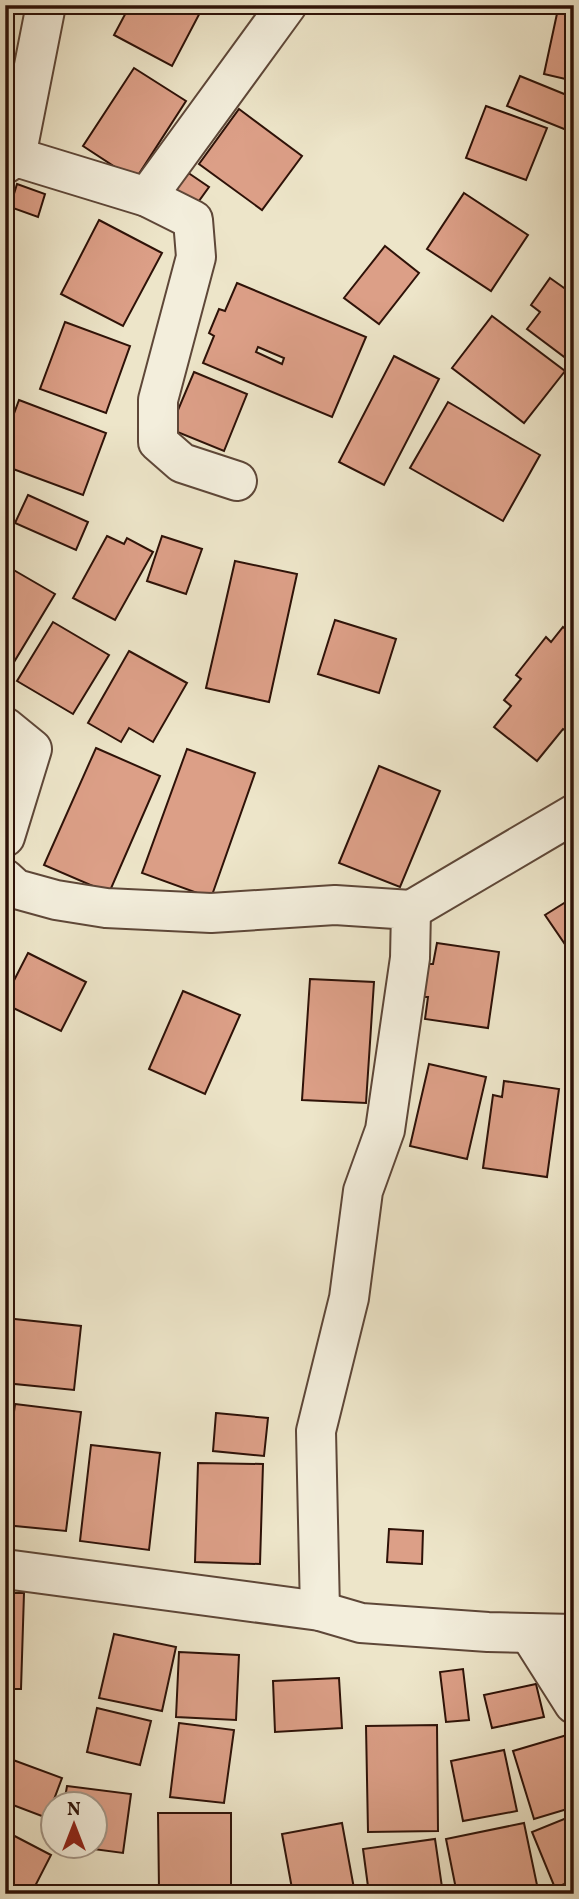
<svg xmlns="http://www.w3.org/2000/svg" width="579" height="1899" font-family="Vollkorn,serif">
	<rect width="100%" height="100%" fill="#ede5c9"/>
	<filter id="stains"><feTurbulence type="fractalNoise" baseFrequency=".00286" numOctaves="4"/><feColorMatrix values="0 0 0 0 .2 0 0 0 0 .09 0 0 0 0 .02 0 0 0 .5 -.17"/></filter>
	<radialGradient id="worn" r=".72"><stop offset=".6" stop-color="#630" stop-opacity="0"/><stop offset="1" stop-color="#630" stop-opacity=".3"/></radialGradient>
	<g fill="#dc9f87" stroke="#2e1208" stroke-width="2" fill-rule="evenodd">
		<polygon points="130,5 204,5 172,66 114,35"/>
		<polygon points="558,9 574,12 574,81 544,74"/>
		<polygon points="5,59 16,69 5,81"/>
		<polygon points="134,68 186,101 135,180 83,146"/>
		<polygon points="520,76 574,98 574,133 507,106"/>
		<polygon points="486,106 547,128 526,180 466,158"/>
		<polygon points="239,109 302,156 262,210 199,164"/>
		<polygon points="187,172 209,187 196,205 175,189"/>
		<polygon points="17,184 45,194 38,217 10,207"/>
		<polygon points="464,193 528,235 491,291 427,249"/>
		<polygon points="99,220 162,253 123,326 61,294"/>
		<polygon points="385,246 419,273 379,324 344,298"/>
		<polygon points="550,278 574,295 574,350 567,359 527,329 540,312 531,305"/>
		<path d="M 237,283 L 366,337 L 332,417 L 203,363 L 214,336 L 209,333 L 219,309 L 225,311 ZM 258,347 L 284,358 L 282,364 L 256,352 Z"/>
		<polygon points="492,316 565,371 524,423 452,368"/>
		<polygon points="65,322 130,346 106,413 40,389"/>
		<polygon points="394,356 439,379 384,485 339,462"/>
		<polygon points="194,372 247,394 224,451 170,429"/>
		<polygon points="19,400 106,433 83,495 5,466 5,438"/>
		<polygon points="448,402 540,455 503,521 410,468"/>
		<polygon points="28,495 88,522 76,550 15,523"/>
		<polygon points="107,536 124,544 127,538 153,552 115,620 73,598"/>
		<polygon points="162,536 202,549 186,594 147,581"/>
		<polygon points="235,561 297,574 269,702 206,688"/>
		<polygon points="5,565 55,594 11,667 5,663"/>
		<polygon points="335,620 396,639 379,693 318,674"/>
		<polygon points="53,622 109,655 73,714 17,681"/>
		<polygon points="563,627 574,636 574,736 563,729 537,761 494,727 511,706 504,700 521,679 516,675 546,637 551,642"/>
		<polygon points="129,651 187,683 153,742 129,728 121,742 88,723"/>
		<polygon points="96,748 160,776 109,893 44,865"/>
		<polygon points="187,749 255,773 211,898 142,873"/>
		<polygon points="379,766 440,791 400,887 339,863"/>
		<polygon points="569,900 574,906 574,951 571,953 545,915"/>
		<polygon points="437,943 499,952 488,1028 425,1019 428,997 422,997 427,964 433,964"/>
		<polygon points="28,953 86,982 61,1031 5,1004 5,998"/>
		<polygon points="310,979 374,982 366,1103 302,1100"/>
		<polygon points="183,991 240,1015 205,1094 149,1069"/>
		<polygon points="429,1064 486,1077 467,1159 410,1146"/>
		<polygon points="504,1081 559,1089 547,1177 483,1168 493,1095 502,1097"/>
		<polygon points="5,1318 81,1326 74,1390 5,1383"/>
		<polygon points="15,1404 81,1412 66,1531 5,1525 5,1480"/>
		<polygon points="216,1413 268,1418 264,1456 213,1451"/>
		<polygon points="91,1445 160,1453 149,1550 80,1541"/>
		<polygon points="198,1463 263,1464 260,1564 195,1562"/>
		<polygon points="389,1529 423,1531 422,1564 387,1562"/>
		<polygon points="5,1593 24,1593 21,1689 5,1689"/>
		<polygon points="114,1634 176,1647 162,1711 99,1698"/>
		<polygon points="179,1652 239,1655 236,1720 176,1717"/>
		<polygon points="463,1669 469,1720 446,1722 440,1672"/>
		<polygon points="339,1678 342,1728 275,1732 273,1681"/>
		<polygon points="536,1684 544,1717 492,1728 484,1695"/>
		<polygon points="97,1708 151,1721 140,1765 87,1752"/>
		<polygon points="179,1723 234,1730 224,1803 170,1797"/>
		<polygon points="437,1725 438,1831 368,1832 366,1726"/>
		<polygon points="567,1735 574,1756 574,1807 534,1819 513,1751"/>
		<polygon points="504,1750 517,1811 463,1821 451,1761"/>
		<polygon points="5,1757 62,1778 47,1818 5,1802"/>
		<polygon points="67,1786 131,1794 123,1853 71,1846 94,1846 94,1804 64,1804"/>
		<polygon points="158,1813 231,1813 231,1889 159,1889"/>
		<polygon points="574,1815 574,1880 555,1888 532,1832"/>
		<polygon points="342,1823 355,1894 293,1894 282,1834"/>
		<polygon points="524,1823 537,1885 492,1894 457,1894 446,1839"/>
		<polygon points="5,1831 51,1855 31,1894 5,1894"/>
		<polygon points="435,1839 443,1894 369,1894 363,1849"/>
	</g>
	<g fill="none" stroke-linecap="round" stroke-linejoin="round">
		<g stroke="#5e4738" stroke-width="42">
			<g id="street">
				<polyline points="16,157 46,5"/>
				<polyline points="5,164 16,157 147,197 193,220 196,257 158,400 158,442 182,463 237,481"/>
				<polyline points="147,197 287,5"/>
				<polyline points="5,727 32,749 5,837"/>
				<polyline points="5,879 16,889 56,900 106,908 211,913 335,905 411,910 410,958 385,1130 363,1191 349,1298 316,1431 320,1611"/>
				<polyline points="411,910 574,814"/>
				<polyline points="5,1569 320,1611 361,1623 488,1632 574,1634"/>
				<polyline points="529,1633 574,1704"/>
			</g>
		</g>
		<use href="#street" stroke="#f3eedc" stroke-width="38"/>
	</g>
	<rect width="579" height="1899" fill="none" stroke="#ede5c9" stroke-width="28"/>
	<rect x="7" y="7" width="565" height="1885" fill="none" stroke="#2e1208" stroke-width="3.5"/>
	<rect x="14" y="14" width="551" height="1871" fill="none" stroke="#2e1208" stroke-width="2"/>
	<g transform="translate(74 1825)"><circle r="33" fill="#f3eedc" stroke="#a49687" stroke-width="2"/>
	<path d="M0-5L12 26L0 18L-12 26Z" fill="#8f2418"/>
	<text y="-10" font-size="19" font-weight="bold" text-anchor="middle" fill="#2e1208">N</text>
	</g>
	<rect width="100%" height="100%" filter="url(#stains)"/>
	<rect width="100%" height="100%" fill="url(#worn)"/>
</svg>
